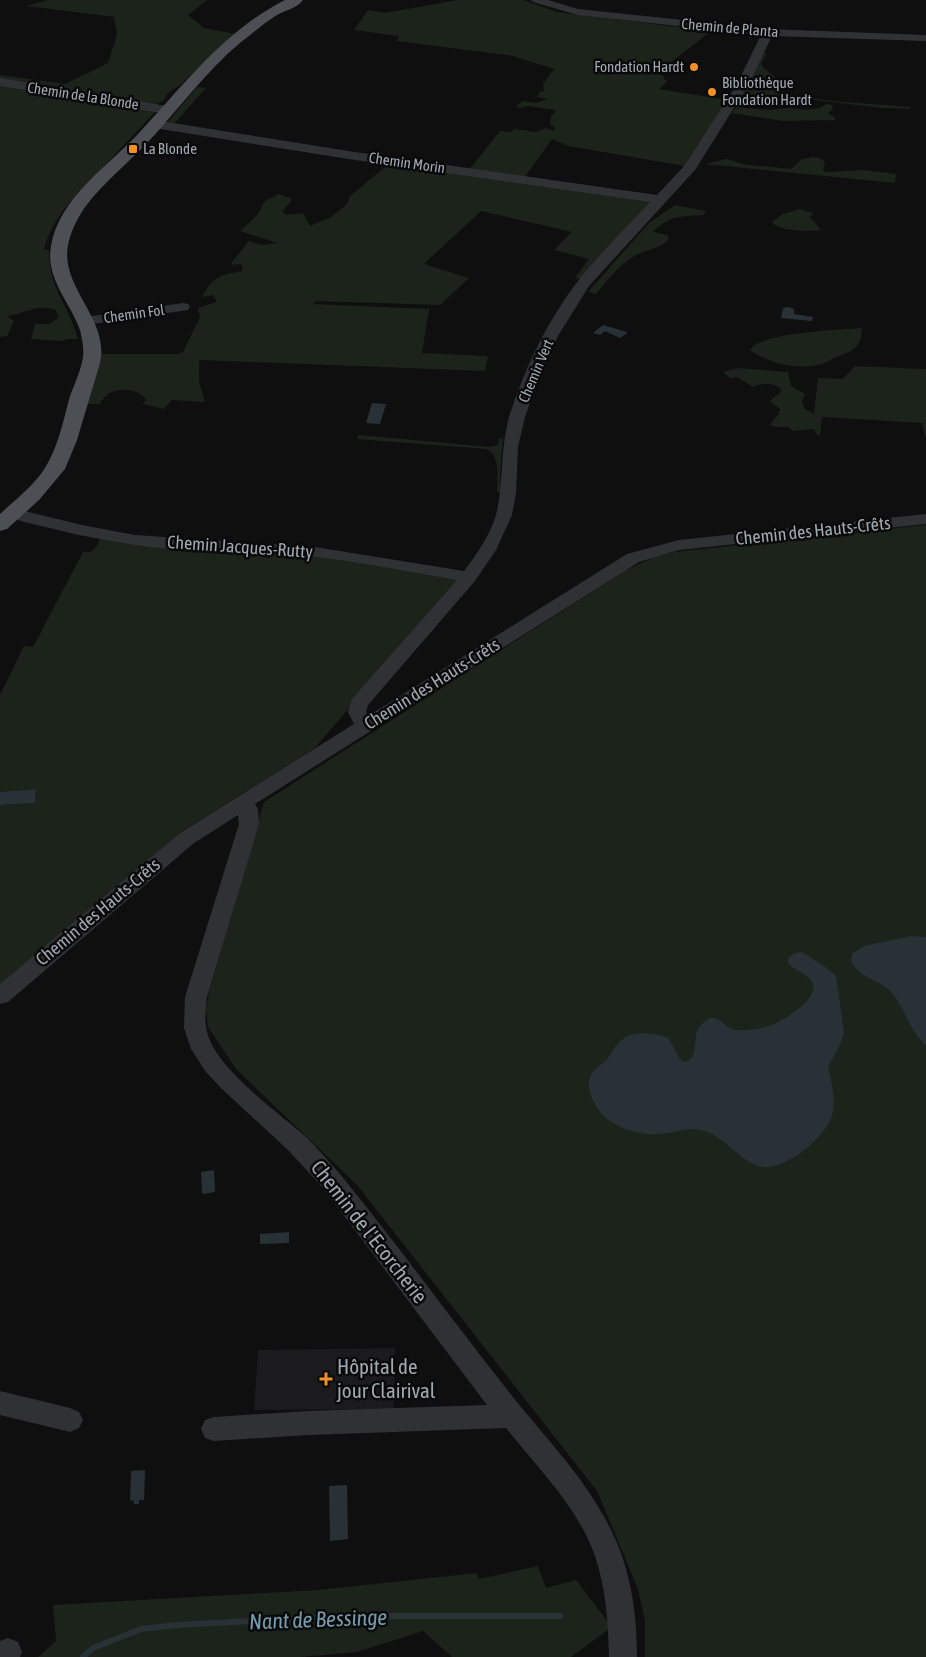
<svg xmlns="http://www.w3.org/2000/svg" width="926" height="1657" font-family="'Asap Condensed',sans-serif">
	<rect width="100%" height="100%" fill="#0f0f10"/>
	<polygon fill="#1b1b1d" points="395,1348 394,1409 254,1410 258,1350"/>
	<g fill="#1b231b">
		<polygon points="48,0 207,0 188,15 204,28 235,34 180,85 168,93 164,100 155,105 0,80 0,75 65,84 108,63 117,35 114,17 26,6"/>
		<polygon points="457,0 523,0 557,12 711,31 669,64 655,63 647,68 650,72 662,75 667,82 659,89 728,100 685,166 568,146 552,139 524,178 469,170 500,131 511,132 515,129 536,132 546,128 554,131 555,128 550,124 551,117 556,110 528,106 520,108 516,106 523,101 536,103 548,99 537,97 540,92 544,91 543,84 554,69 513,56 397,41 399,36 354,30 368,10 385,13"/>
		<path d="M 764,53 L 767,53 L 761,63 L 762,66 L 775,77 L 772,83 L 773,88 C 805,103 874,103 910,107 L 910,109 L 883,108 L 797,98 L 791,99 L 775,96 L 769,103 L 739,99 Z"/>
		<path d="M 0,85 L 156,111 L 65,208 C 56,220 48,234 44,249 L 49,250 C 48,288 69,305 78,339 L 68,339 L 62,341 L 31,339 L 35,324 L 50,324 L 58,318 L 56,310 C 36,303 25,314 7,316 L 14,321 L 7,336 L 0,337 Z"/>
		<polygon points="197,87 206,88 174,124 168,122"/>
		<polygon points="826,104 832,105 833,108 828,114 835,117 835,120 782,121 732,113 736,107 770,110 788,108 807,110 820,108"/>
		<polygon points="814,157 822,159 825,163 823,170 826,172 864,170 896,174 895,183 705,164 727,159 747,165 791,169 802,159"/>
		<path d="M 390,163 L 651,201 L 581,279 L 575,278 L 589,259 L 554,250 L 572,232 L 481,211 L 424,264 L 469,278 L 440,305 L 316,301 L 313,304 L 429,309 L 422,353 L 488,356 L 485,371 L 201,360 L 199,362 L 199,381 L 205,402 L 172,400 L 164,409 L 143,404 L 146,400 C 140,388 118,387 108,394 C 105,396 102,400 100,404 L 87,404 L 99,354 L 178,354 L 183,352 L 200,317 L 198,308 L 217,302 L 213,295 L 202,297 C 212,277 222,274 243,271 L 241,264 L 230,265 L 249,241 L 261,245 L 277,243 L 240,231 L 258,214 L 265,201 L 279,194 L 290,198 L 292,200 L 282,212 L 287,215 L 303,213 L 310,226 L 331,217 L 348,203 L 349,197 Z"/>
		<path d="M 675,205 L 706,211 L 704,215 C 681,217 671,214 653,232 L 667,235 L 669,239 C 660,250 644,249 633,257 C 618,266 607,281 596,294 L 588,292 L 649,223 Z"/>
		<path d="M 800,209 L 813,213 L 810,217 L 821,230 C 810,232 777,231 772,222 L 783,214 Z"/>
		<path d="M 862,328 C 861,348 853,351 836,357 C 830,360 825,364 818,365 C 796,370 768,363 750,350 C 761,332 839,330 862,328 Z"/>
		<path d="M 855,366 L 926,369 L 926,439 L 922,423 L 822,417 L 820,436 L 817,435 L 814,429 L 793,431 L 788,427 L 775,427 L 769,425 L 779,414 L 780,409 L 769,401 L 781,392 L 781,389 C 772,382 763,383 753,387 L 737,377 L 730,378 L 723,372 L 738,368 L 788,372 L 791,386 L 805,394 L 802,401 L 804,408 L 814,414 L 818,378 L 843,379 Z"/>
		<path d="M 359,435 L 489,447 L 498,445 L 499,438 L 503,439 L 500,473 L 501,492 L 497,492 C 497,479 501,455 486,449 L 357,439 Z"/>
		<polygon points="926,525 926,1657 645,1657 645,1621 638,1589 597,1491 357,1185 236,1069 208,1027 206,1010 209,992 264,802 626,570 655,557 674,552"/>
		<path d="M 99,537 L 308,554 L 454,578 L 458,581 L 314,749 L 181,832 L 0,986 L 0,805 L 35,803 L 36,789 L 0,792 L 0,695 L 24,646 L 33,647 L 83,552 C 94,553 95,549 100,540 Z"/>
		<polygon points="538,1566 546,1588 576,1580 612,1627 571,1657 452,1657 423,1631 357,1652 301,1657 38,1657 56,1641 53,1605 318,1590 477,1573 479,1579"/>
	</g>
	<g fill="#283135">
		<polygon points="788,307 794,309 794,314 813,317 812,321 781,318 783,308"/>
		<polygon points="603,325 627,332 627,333 620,338 605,331 600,335 593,333"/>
		<polygon points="372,403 386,404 380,424 366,423"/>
		<polygon points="36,789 35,803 0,805 0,792"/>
		<path d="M 911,936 L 926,937 L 926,1045 C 907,1028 906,1009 891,992 C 878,978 861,980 851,961 L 852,954 L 864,946 Z"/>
		<path d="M 802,952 L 824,966 L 836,976 L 844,1033 L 840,1045 L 828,1067 C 832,1083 837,1103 831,1119 C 822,1140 781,1174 758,1166 C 737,1158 725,1137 704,1131 C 689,1126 675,1133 659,1134 C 638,1136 607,1126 596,1106 C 591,1098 587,1087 590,1077 C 594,1067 605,1064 610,1055 C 624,1028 643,1032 668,1037 L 680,1059 L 683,1062 L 688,1061 L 693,1056 C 698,1039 691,1029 710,1018 C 722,1017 725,1029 737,1030 C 748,1031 760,1029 771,1025 C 783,1021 821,998 812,982 C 808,974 794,970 788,963 L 788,958 L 795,953 Z"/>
		<polygon points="214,1170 215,1192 202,1194 201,1172"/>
		<polygon points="289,1232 289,1243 260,1244 260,1234"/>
		<polygon points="145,1470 144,1500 139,1500 139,1504 134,1504 133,1500 130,1501 131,1471"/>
		<polygon points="347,1485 348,1539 330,1541 329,1486"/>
	</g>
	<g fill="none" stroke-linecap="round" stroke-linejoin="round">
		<polyline stroke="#283135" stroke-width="6" points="83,1657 93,1648 141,1629 177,1625 340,1616 560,1616"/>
		<g fill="#303135" fill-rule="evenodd">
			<path d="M 531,0 L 548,0 L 578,9 L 768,29 L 926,35 L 926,41 L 772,36 L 749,84 L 695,170 L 589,286 L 558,336 L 539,376 L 525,417 L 518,447 L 516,493 L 512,515 L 496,550 L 475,581 L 368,705 L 366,712 L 368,716 L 627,554 L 679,540 L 926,514 L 926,524 L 679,550 L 639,562 L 255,804 L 258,809 L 259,824 L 207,997 C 206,1008 204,1020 207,1032 C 217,1070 277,1111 306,1137 C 318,1149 329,1161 340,1174 C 398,1245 452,1320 509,1392 C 545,1438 587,1479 612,1532 C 631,1571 637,1614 637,1657 L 609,1657 C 608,1623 606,1588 595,1556 C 578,1507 537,1467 506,1428 L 309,1435 L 214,1441 L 205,1438 L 201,1429 L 205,1420 L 214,1417 L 309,1411 L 487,1405 L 323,1188 L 289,1151 L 221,1088 L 206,1072 L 191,1049 L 184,1028 L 185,997 L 239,824 L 238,815 L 194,843 L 8,1002 L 0,1004 L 0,984 L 180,833 L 354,724 L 348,712 L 352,699 L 457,580 C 401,570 345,559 288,554 C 242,550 196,552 151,547 C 102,541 54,530 6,517 L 4,513 L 6,509 L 12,508 L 82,525 L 135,535 L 315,547 L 464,571 C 477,554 490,535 496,515 C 504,483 500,449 509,417 C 524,369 547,321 578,281 C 600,253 626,228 650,202 L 355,160 L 154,128 L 148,124 L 154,120 L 355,152 L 657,195 L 685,165 L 737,84 L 761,35 L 578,15 L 533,2 Z"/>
			<polygon points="0,78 167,106 173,110 167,114 0,86"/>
			<polygon points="183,303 188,304 190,307 188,310 85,325 80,324 78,321 80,318 85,317"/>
			<polygon points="0,1391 70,1408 79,1412 83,1420 79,1428 70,1432 0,1415"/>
			<polygon points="8,1638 18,1642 22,1652 20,1657 0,1657 0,1641"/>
		</g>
		<path fill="#4c4f54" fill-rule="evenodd" d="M 285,0 L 303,0 C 298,8 285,10 277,15 C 264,23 253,33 241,42 C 206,71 179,109 148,142 C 127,164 103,183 85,207 C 77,219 71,231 68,245 C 60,288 110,319 100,363 L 77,440 L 65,469 L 39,500 L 7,529 L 0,531 L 0,514 C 15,500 32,487 43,471 C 58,449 63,421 70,396 C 75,383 81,370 83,357 C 84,348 82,338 80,330 C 70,302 45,278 51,246 C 59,198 107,167 138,134 C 184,85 224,31 285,0 Z"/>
	</g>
	<g fill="#f09027" stroke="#0a0a0b" stroke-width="2">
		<circle cx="694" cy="67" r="5"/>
		<circle cx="712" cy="92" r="5"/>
		<rect x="128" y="144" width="10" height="10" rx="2.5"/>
		<path d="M323.5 1371.5h5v5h5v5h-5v5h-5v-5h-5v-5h5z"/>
	</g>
	<g text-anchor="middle" stroke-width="5" stroke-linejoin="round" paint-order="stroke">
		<g font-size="15" fill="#a0a8b1" stroke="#0a0a0b">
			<text transform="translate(730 28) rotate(5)" y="5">Chemin de Planta</text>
			<text transform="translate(83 96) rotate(9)" y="5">Chemin de la Blonde</text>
			<text transform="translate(407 163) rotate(8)" y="5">Chemin Morin</text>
			<text transform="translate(134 314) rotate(-8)" y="5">Chemin Fol</text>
			<text transform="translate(536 371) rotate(-67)" y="5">Chemin Vert</text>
		</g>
		<g font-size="15" fill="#a0a8b1" stroke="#0a0a0b" text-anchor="start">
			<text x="684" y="72" text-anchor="end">Fondation Hardt</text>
			<text x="722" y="88">Bibliothèque<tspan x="722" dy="17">Fondation Hardt</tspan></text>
			<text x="143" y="154">La Blonde</text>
		</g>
		<g font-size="18" fill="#a0a8b1" stroke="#0a0a0b">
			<text transform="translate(813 531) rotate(-6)" y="6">Chemin des Hauts-Crêts</text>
			<text transform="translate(240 547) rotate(4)" y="6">Chemin Jacques-Rutty</text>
			<text transform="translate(432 684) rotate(-32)" y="6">Chemin des Hauts-Crêts</text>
			<text transform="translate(98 912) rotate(-40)" y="6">Chemin des Hauts-Crêts</text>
		</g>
		<g font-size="21" fill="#a0a8b1" stroke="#0a0a0b">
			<text transform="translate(369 1232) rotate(52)" y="7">Chemin de l'Ecorcherie</text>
		</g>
		<g font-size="21" fill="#a0a8b1" stroke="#0a0a0b" text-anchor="start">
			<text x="337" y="1374">Hôpital de<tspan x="337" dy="24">jour Clairival</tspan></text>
		</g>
		<g font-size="22" font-style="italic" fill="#769bad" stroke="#0a0a0b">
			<text transform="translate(318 1619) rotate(-2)" y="8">Nant de Bessinge</text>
		</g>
	</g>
</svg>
